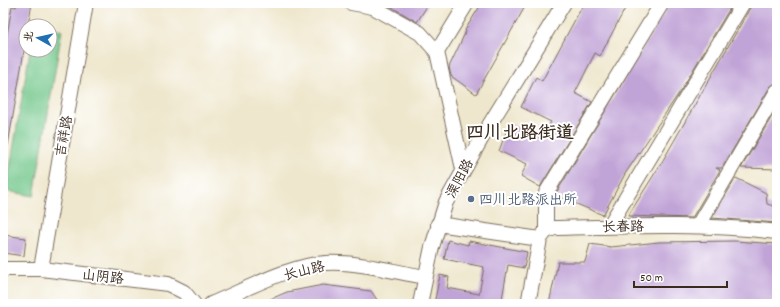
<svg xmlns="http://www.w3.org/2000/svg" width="780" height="307" font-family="Dekko,'LXGW WenKai TC',sans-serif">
	<rect width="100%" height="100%" fill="#fff"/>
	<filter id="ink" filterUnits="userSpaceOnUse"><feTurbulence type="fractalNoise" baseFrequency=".025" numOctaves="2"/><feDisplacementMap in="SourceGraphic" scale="8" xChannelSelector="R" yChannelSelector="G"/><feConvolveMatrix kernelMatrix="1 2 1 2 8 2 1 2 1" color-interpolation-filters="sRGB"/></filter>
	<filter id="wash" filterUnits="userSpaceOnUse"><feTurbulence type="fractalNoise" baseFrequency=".012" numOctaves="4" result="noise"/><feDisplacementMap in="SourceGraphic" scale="16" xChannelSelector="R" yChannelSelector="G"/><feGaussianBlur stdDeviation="0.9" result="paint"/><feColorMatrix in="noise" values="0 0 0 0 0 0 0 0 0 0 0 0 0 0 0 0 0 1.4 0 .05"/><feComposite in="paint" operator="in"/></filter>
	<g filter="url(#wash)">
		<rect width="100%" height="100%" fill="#efe7cd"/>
		<polygon fill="#73c78b" stroke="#577854" points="50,28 62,30 34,196 6,191 30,50 50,50"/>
		<g id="blocks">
			<g fill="#c1a4d7">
				<polygon points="17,3 32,3 28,26 26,26 26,39 8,145 3,145 3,58 12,6 16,7"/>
				<polygon points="385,3 429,3 417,22"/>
				<polygon points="482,3 527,3 476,94 451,76 449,67 466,31 465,30"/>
				<polygon points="584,3 628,3 600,56 595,53 575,93 592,102 540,187 521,176 527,164 499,151 509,124 541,138 551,122 521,107 536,77 542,81"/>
				<polygon points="670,3 733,3 681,90 625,174 603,215 555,195"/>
				<polygon points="753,3 777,3 777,83 770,87 722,168 716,168 720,170 692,218 628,216 662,162"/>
				<polygon points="777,108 777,169 741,168"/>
				<polygon points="736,178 766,193 767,204 777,207 777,223 712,218"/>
				<polygon points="3,235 26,238 24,256 3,253"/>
				<polygon points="448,240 468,245 469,241 527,252 524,268 508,265 502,299 505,299 504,304 434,304 440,275 449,277 447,288 479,294 484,267 444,259"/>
				<polygon points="735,241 777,244 777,304 549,304 558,262 585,262 590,244 611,247 659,242"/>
				<polygon points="323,285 371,291 380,304 259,304 287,292"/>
			</g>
		</g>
	</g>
	<g filter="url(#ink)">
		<use href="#blocks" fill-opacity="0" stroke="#7a6c5b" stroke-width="1"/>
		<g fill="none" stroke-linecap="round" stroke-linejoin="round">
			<g stroke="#7a6c5b" stroke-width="16">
				<g id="minor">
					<polyline points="351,3 373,7"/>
					<polyline points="375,3 373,7 420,33 437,52"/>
					<polyline points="463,169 437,52 467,3"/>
					<polyline points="438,224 540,239"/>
					<polyline points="698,225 777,91"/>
					<polyline points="609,226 743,3"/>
					<polyline points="546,231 546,193 662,3"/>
					<polyline points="3,269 41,269 168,284 184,292 194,304"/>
					<polyline points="41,269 86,3"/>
					<path d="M 211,304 C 245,290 290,265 326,263 C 356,261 395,272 425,277"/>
					<polyline points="420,304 432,247 446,202 485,132 564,3"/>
					<path d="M 528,304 L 540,239 L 546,231 L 555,228 C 629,226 703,223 777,232"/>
				</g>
			</g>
			<use href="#minor" stroke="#fff" stroke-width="14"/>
		</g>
	</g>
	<circle fill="#5c6f8a" stroke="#fff" stroke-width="1.5" cx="471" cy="199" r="4"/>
	<g text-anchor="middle" stroke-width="4" stroke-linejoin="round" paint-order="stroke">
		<g font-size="14" fill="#3b2a1e" stroke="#fff">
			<text transform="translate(63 136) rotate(-80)" y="5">吉祥路</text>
			<text transform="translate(459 178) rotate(-62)" y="5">溧阳路</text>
			<text transform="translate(623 226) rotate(-1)" y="5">长春路</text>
			<text transform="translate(304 270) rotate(-14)" y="5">长山路</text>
			<text transform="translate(103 276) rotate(6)" y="5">山阴路</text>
		</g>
		<g font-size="14" fill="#4e5e75" stroke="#fff" text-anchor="start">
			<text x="479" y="204">四川北路派出所</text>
		</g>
		<g font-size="18" font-weight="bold" fill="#3b2a1e" stroke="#fff">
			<text x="520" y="138">四川北路街道</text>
		</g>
	</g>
	<rect width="780" height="307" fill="none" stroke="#fff" stroke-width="16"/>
	<g transform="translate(38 38) rotate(278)"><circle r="19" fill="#ffffff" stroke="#b1aaa5"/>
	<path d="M0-3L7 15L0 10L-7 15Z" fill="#1f6fb2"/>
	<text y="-6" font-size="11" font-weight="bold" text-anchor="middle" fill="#3b2a1e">北</text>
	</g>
	<path d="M634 281v6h93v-6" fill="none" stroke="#3b2a1e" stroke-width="2"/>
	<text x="640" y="281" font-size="12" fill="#3b2a1e" stroke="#ffffff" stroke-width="3" paint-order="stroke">50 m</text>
</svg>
